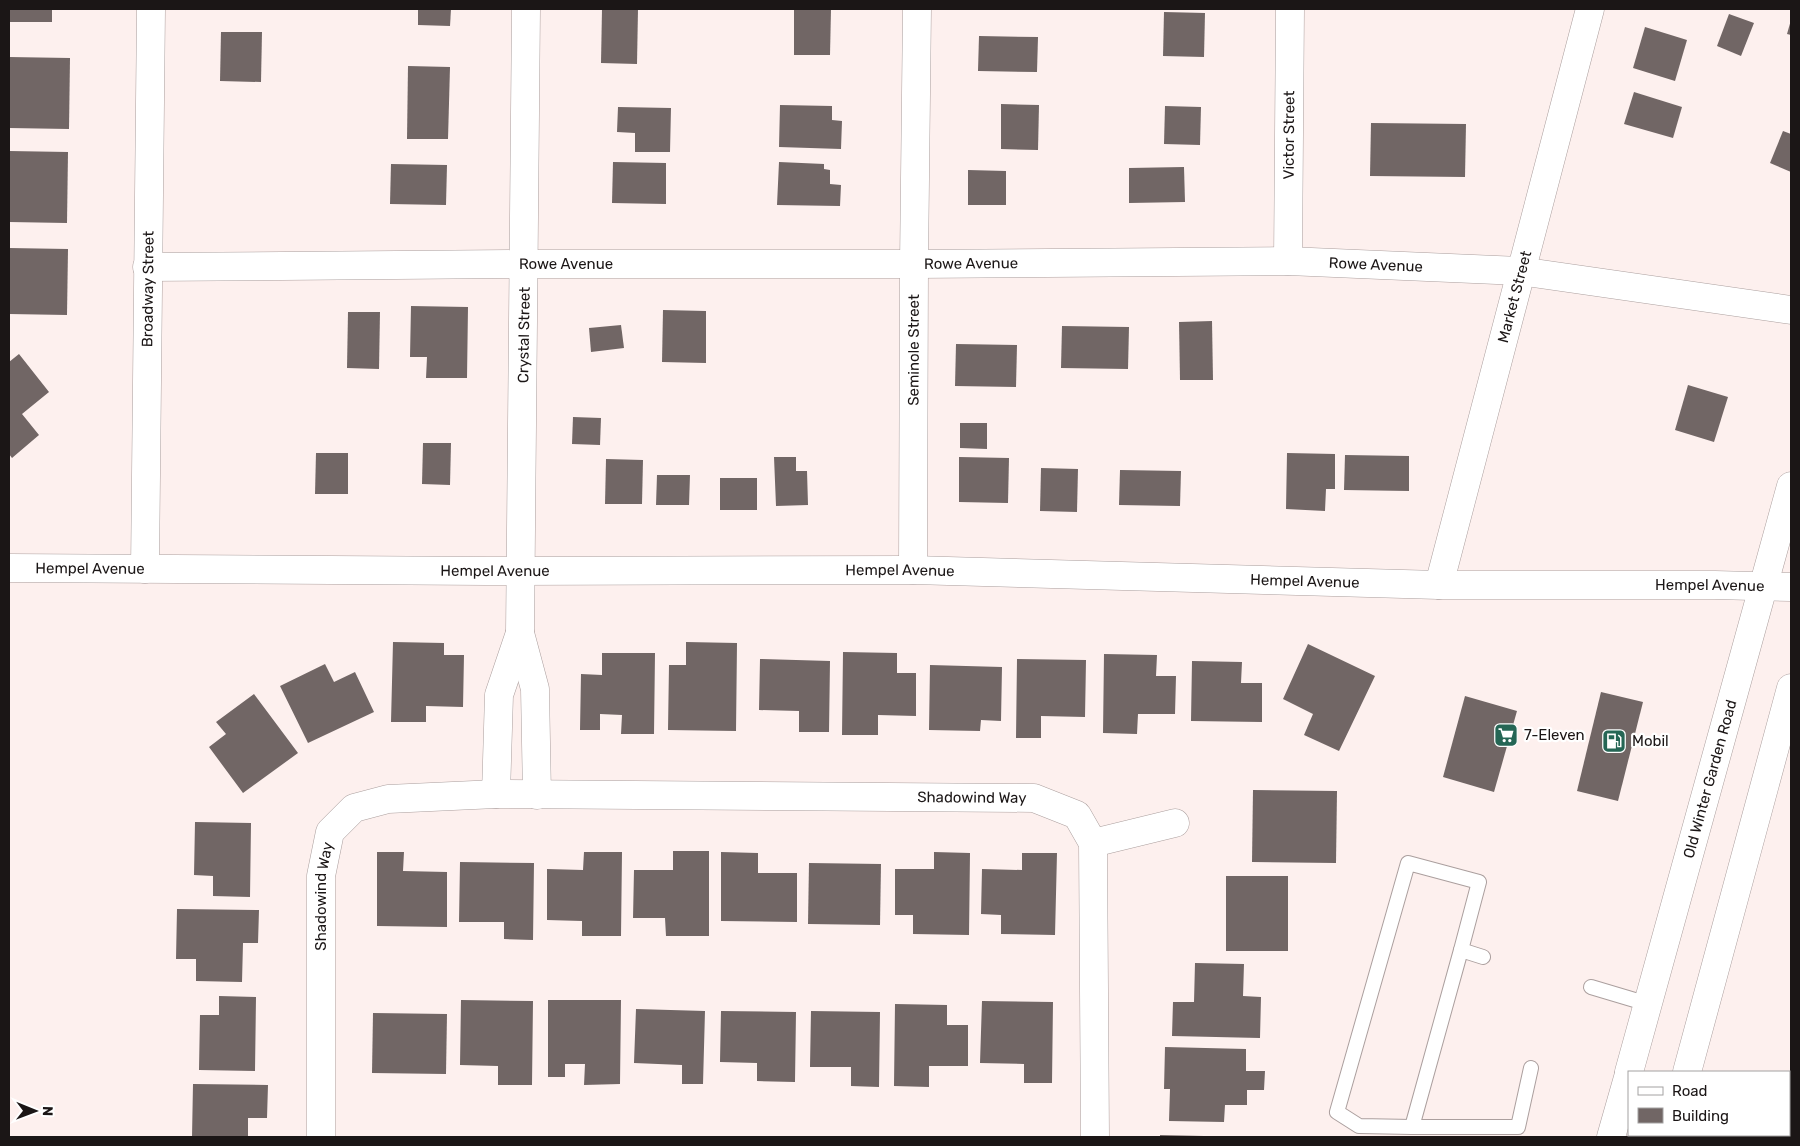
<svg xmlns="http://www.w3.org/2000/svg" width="1800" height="1146" font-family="Rubik,sans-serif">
	<rect width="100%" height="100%" fill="#fdf0ee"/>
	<g fill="#716665">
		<rect x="9" y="9" width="43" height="13"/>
		<polygon points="418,9 451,9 450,26 418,25"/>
		<polygon points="602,9 638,9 637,64 601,63"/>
		<polygon points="794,9 831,9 830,55 794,55"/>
		<polygon points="1164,12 1205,13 1204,57 1163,56"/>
		<polygon points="1729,14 1754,23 1741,56 1717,46"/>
		<polygon points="1791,20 1791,35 1787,34"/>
		<polygon points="1645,27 1687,40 1675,81 1633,68"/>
		<polygon points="221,32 262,32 261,82 220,81"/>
		<polygon points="979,36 1038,37 1037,72 978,71"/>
		<polygon points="9,57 70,58 69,129 9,128"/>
		<polygon points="408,66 450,67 448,139 407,139"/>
		<polygon points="1634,92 1682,107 1673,138 1624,124"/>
		<polygon points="1001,104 1039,105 1038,150 1001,149"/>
		<polygon points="780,105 832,106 832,120 842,121 841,149 779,147"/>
		<polygon points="1165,106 1201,107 1200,145 1164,144"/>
		<polygon points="618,107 671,108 670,152 635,152 635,133 617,132"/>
		<polygon points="1371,123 1466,124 1465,177 1370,176"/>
		<polygon points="1783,131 1791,134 1791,172 1770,163"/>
		<polygon points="9,151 68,152 67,223 9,222"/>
		<polygon points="613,162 666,163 666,204 612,203"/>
		<polygon points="779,162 824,164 824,169 830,170 830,184 841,185 840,206 777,205"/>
		<polygon points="391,164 447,165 446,205 390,204"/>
		<polygon points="1184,167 1185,202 1129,203 1129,168"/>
		<polygon points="968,170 1006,171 1006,205 968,205"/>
		<polygon points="9,248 68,249 67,315 9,314"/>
		<polygon points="411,306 468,307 467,378 426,378 427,357 410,357"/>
		<polygon points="663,310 706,311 706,363 662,362"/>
		<polygon points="348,312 380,312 379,369 347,368"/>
		<polygon points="1212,321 1213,380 1180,380 1179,322"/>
		<polygon points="621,325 624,348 591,352 589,328"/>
		<polygon points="1062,326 1129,327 1128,369 1061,368"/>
		<polygon points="956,344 1017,345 1016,387 955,386"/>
		<polygon points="19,354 49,392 22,414 39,435 12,458 9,454 9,362"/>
		<polygon points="1688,385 1728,397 1714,442 1675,430"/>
		<polygon points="573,417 601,418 600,445 572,444"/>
		<polygon points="960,423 987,423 987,449 960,448"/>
		<polygon points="423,443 451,443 450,485 422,484"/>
		<polygon points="316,453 348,453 348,494 315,494"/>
		<polygon points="1287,453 1335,454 1335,489 1326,489 1325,511 1286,509"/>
		<polygon points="1345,455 1409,456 1409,491 1344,490"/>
		<polygon points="774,457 796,457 796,471 807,471 808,505 776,506"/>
		<polygon points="959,457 1009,458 1008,503 959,502"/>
		<polygon points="606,459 643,460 642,504 605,504"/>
		<polygon points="1041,468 1078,469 1077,512 1040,511"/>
		<polygon points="1120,470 1181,471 1180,506 1119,505"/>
		<polygon points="657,475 690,475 689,505 656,505"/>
		<rect x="720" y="478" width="37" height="32"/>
		<polygon points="393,642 444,643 444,655 464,655 463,707 426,706 426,722 391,722"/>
		<polygon points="686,642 737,643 736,731 668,730 669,665 686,665"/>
		<polygon points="1308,644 1375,676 1339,751 1304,735 1313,714 1283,699"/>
		<polygon points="843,652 897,653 897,673 916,673 916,716 878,715 878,735 842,735"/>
		<polygon points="602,653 655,653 654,734 621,734 622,715 600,714 600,730 580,730 581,674 602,675"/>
		<polygon points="1104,654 1157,655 1156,676 1176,676 1175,714 1138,714 1137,734 1103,733"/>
		<polygon points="760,659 830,661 829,732 799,732 799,711 759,710"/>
		<polygon points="1017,659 1086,660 1085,717 1041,716 1041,738 1016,738"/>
		<polygon points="1192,661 1242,662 1241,683 1262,683 1262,722 1191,721"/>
		<polygon points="325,664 334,682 355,672 374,712 308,743 280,686"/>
		<polygon points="930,665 1002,667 1001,721 981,720 980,731 929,730"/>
		<polygon points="1601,692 1643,702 1618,801 1577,791"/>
		<polygon points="254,694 298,753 243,793 209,747 226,734 216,722"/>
		<polygon points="1465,696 1517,711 1494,792 1443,777"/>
		<polygon points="1253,790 1337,791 1336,863 1252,862"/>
		<polygon points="195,822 251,823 250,897 213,896 213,876 194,875"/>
		<polygon points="673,851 709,851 709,936 666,936 665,918 633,918 634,870 673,870"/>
		<polygon points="377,852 404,852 403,871 447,872 447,927 377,926"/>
		<polygon points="584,852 622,852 621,936 582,936 582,921 547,920 547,869 583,870"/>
		<polygon points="721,852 758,853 758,873 797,873 797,922 721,921"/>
		<polygon points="934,852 970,853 969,935 913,934 913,915 895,915 895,869 934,869"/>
		<polygon points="1022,853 1057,853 1055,935 1001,934 1001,915 981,914 982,869 1022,870"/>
		<polygon points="460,862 534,863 533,940 504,939 504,922 459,922"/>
		<polygon points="809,863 881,864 880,925 808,924"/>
		<rect x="1226" y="876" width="62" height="75"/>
		<polygon points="177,909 259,910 258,943 243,943 242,982 196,981 196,959 176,959"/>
		<polygon points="1195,963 1244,964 1243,996 1261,997 1260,1038 1172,1036 1173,1002 1194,1002"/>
		<polygon points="219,996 256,997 255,1071 199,1070 200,1015 219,1015"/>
		<polygon points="461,1000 533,1001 532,1085 498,1085 498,1066 460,1065"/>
		<polygon points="548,1000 621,1000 620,1084 584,1085 585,1064 565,1064 565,1077 548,1077"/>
		<polygon points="982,1001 1053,1002 1052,1083 1024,1083 1024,1064 980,1063"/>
		<polygon points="895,1004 947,1005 947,1025 968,1025 968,1066 929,1066 929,1087 894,1086"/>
		<polygon points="636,1009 705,1011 703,1084 682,1084 682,1065 634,1063"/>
		<polygon points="721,1011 796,1012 795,1082 757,1081 757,1063 720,1062"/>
		<polygon points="811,1011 880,1012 879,1087 851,1086 851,1067 810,1067"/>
		<polygon points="373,1013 447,1014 446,1074 372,1073"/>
		<polygon points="1165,1047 1246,1049 1246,1071 1265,1071 1264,1090 1247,1090 1247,1105 1225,1105 1224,1122 1169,1121 1170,1089 1164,1089"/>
		<polygon points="193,1084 268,1085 267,1118 248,1118 248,1137 192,1137"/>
		<polygon points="1160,1135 1204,1136 1204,1137 1160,1137"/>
	</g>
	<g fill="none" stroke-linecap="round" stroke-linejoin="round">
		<g stroke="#ab9f9e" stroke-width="16">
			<g id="service">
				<polyline points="1483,957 1461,950 1412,1127 1518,1127 1531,1068"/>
				<polyline points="1591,987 1648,1004"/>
				<polyline points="1412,1127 1359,1126 1337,1112 1408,863 1479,882 1461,950"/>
			</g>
		</g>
		<g stroke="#ab9f9e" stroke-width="29">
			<g id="minor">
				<polyline points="526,9 520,633 535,689 537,795"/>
				<path id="s1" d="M 1288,261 L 1290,9"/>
				<path id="s2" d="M 147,267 L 525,264 L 914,264 L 1288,261 L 1520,271 L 1791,310"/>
				<path id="s3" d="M 145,569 L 151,9"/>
				<path id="s4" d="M 913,570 L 914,264 L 917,9"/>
				<path id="s5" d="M 1439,585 L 1590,9"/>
				<polyline points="496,794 499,695 520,633"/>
				<polyline points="1093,843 1175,823"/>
				<path id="s6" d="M 321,1137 L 321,876 L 330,832 L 354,808 L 388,799 L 496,794 L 1034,798 L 1077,815 L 1093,843 L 1095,1137"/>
			</g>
		</g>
		<g stroke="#ab9f9e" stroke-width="29">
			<g id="tertiary">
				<path id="s7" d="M 9,568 L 486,571 L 913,570 L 1439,585 L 1715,585 L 1791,587"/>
			</g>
		</g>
		<g stroke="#ab9f9e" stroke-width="29">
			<g id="secondary">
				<path id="s8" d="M 1629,1072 L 1791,486"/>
				<polyline points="1687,1072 1791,688"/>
				<polyline points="1611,1137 1629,1074"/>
				<polyline points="1669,1137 1670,1135"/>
			</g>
		</g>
		<use href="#service" stroke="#fff" stroke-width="14"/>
		<use href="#minor" stroke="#fff" stroke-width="28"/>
		<use href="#tertiary" stroke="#fff" stroke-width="28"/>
		<use href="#secondary" stroke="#fff" stroke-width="28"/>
	</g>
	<defs>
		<g id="supermarket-square" transform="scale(1.25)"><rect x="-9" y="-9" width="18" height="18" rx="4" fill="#256655" stroke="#fff"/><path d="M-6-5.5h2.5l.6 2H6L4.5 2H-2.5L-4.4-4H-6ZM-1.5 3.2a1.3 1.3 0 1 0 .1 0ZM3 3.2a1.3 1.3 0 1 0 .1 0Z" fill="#fff"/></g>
		<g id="fuel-square" transform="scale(1.25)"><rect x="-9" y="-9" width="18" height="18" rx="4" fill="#256655" stroke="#fff"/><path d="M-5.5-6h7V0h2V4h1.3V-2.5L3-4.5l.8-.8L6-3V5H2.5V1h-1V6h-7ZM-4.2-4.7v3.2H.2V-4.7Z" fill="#fff"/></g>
	</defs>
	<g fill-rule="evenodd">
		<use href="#supermarket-square" x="1506" y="735"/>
		<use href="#fuel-square" x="1614" y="741"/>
	</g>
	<g text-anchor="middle" stroke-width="4.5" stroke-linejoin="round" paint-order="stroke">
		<g font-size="15" fill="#1b1616" stroke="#fff">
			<text dy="5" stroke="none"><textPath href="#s1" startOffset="126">Victor Street</textPath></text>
			<text dy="5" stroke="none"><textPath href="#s2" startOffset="419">Rowe Avenue</textPath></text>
			<text dy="5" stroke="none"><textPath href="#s2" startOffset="824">Rowe Avenue</textPath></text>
			<text dy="5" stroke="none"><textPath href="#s2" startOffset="1229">Rowe Avenue</textPath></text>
			<text dy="5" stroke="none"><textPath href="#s3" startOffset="280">Broadway Street</textPath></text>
			<text dy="5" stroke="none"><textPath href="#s5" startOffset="298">Market Street</textPath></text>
			<text transform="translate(524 335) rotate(-89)" y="5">Crystal Street</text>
			<text dy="5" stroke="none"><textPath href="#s4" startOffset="220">Seminole Street</textPath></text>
			<text dy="5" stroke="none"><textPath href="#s7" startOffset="81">Hempel Avenue</textPath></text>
			<text dy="5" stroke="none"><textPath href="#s7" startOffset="486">Hempel Avenue</textPath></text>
			<text dy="5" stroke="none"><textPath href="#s7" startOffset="891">Hempel Avenue</textPath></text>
			<text dy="5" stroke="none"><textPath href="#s7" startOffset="1296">Hempel Avenue</textPath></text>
			<text dy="5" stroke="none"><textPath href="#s7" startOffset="1701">Hempel Avenue</textPath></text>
			<text dy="5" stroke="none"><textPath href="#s8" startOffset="304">Old Winter Garden Road</textPath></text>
			<text dy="5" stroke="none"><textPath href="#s6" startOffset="959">Shadowind Way</textPath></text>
			<text dy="5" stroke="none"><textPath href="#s6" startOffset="241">Shadowind Way</textPath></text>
		</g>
		<g font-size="15" fill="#1b1616" stroke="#fff" text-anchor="start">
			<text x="1524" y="740">7-Eleven</text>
			<text x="1632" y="746">Mobil</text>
		</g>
	</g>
	<rect width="1800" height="1146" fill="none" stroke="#1b1616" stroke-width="20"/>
	<rect x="1628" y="1071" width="162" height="65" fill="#ffffff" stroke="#a4a2a2"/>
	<rect x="1638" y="1087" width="25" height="8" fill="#ffffff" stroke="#a4a2a2"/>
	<text x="1672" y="1096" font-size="15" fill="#1b1616">Road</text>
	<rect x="1638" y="1108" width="25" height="15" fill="#716665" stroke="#a4a2a2"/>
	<text x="1672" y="1121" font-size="15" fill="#1b1616">Building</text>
	<g transform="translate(35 1111) rotate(91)" stroke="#ffffff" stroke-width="4" paint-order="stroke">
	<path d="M0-4L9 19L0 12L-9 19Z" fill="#1b1616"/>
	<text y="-8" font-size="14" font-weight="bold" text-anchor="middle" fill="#1b1616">N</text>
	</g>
</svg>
